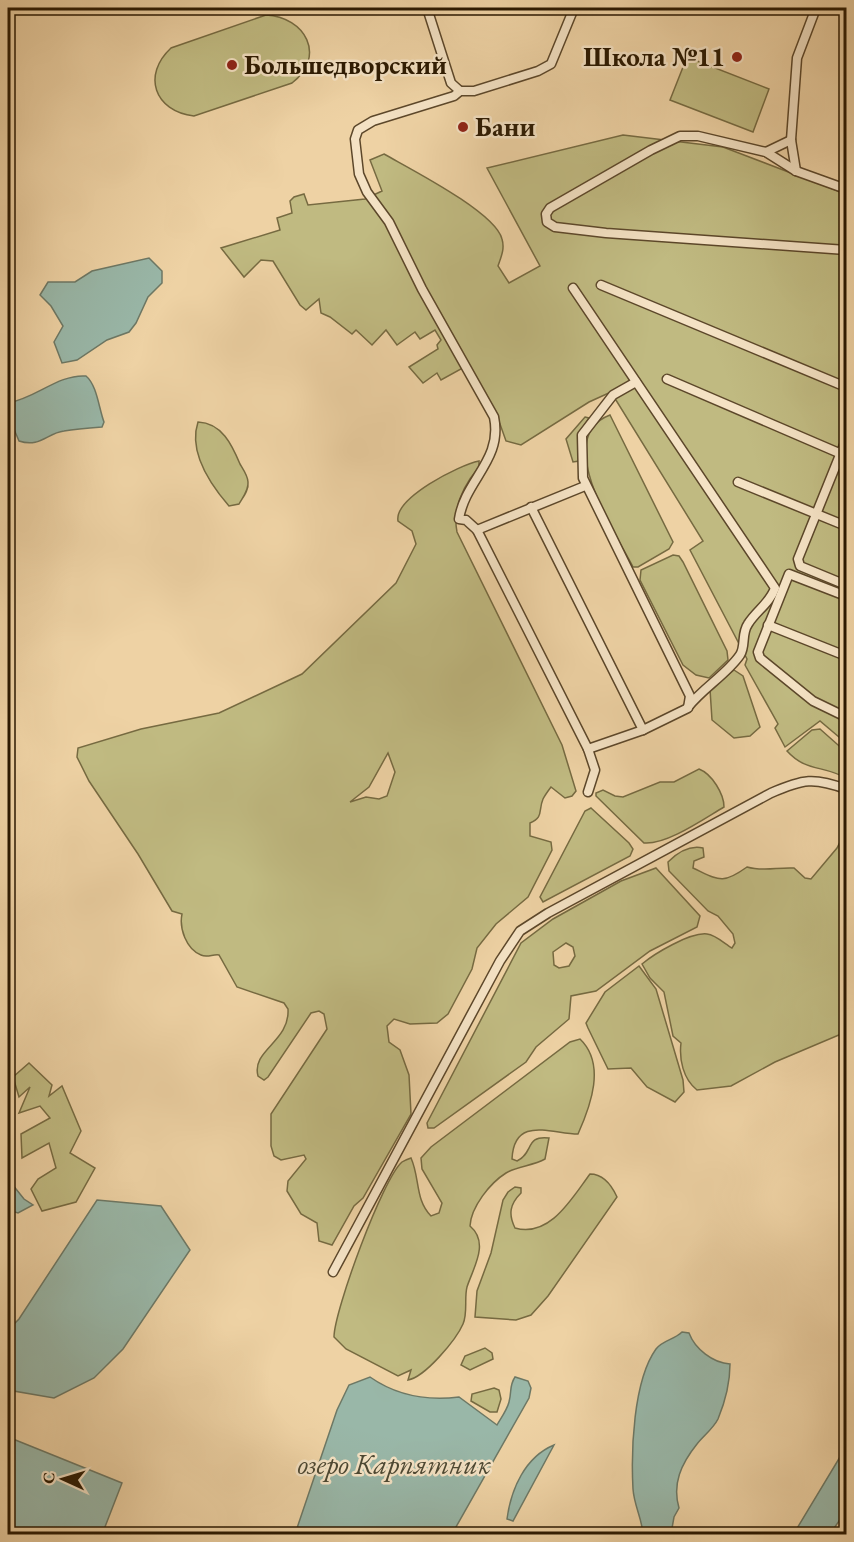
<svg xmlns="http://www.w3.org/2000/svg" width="854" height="1542" font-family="'EB Garamond',serif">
	<rect width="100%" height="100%" fill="#eed2a4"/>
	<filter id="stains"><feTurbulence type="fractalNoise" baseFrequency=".00333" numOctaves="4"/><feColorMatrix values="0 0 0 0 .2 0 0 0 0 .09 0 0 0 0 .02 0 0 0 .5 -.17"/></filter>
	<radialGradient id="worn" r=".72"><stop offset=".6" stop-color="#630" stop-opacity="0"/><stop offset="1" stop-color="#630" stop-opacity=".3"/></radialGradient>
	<g fill="#c0ba81" stroke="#766a41" stroke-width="1.5" fill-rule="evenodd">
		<path d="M 266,15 C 305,17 327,56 292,83 L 194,116 C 154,111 142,75 171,48 Z"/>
		<polygon points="687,57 769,89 753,132 670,100"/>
		<path d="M 623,135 L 723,147 L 846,194 L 846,743 L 820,721 L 785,747 L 775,728 L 778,724 L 745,665 L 747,659 L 690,550 L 703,541 L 611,392 L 589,402 L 521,445 L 506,441 L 500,424 L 468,365 L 441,380 L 437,373 L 423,383 L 409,367 L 438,349 L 437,345 L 441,340 L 435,330 L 420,339 L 415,332 L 397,345 L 386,330 L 372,345 L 356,330 L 352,334 L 330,317 L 321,313 L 319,299 L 306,310 L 300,305 L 273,261 L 261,260 L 244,277 L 221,248 L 280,230 L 277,218 L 292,213 L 290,201 L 294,197 L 304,194 L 308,205 L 365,199 L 382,191 L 370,160 L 384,154 C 410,169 495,212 502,239 C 505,249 501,257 498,266 L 509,283 L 540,266 L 487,168 Z"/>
		<path d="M 610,415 L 673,542 L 669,549 L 638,567 L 633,567 C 616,534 551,437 610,415 Z"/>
		<polygon points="585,417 589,418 578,435 579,461 573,462 566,439"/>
		<path d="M 198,422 C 222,423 232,445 240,464 C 243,469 248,476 248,482 C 249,490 243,497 239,504 L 229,506 C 210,484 188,452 198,422 Z"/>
		<path d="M 479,461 L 479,467 C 463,486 452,507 457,532 L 562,745 L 576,791 L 572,796 L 565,798 L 551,787 C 548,791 545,795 543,799 C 538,811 544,817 530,823 L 530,836 L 551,842 L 552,850 L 528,897 L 496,924 L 477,948 L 472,969 L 448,1014 L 437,1023 L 410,1024 L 394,1019 L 387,1026 L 389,1042 L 400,1050 L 409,1075 L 411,1114 L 363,1198 L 354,1206 L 332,1245 L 319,1241 L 317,1223 L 301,1214 L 287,1191 L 288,1181 L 306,1159 L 304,1155 L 281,1160 L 274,1156 L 271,1146 L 271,1114 L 327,1029 L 324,1014 L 319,1011 L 311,1013 L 268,1077 L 264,1080 L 258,1076 C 251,1050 290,1042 288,1009 L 284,1003 L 237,987 L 219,955 C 213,954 207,958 201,955 C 186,949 179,928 182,914 L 172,911 L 138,854 L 89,781 L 77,757 L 78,748 L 141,729 L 219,713 L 302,674 L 396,583 L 416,544 L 412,531 L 398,521 C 394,498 459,465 479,461 ZM 388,753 L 395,772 L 387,796 L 379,799 L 366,797 L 350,802 L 369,787 Z"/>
		<polygon points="673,555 679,556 683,562 727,651 728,660 709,678 696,675 683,665 640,580 641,570"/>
		<polygon points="734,670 743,676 760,727 750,736 734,738 712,720 710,689"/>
		<path d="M 820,729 L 846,752 L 846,778 C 823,765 806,772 787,751 L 812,730 Z"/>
		<path d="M 699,769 C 712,774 724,794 724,807 C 705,818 667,845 644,843 L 596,796 L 596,793 L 603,790 L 615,796 L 623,797 L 660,782 L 674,782 Z"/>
		<polygon points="591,808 629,843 633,849 630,856 543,902 540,897 585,811"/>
		<path d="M 846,830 L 846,1032 L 775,1062 L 731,1086 L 697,1090 C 683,1079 679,1059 681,1043 L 673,1036 L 664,992 L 650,978 L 642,964 C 654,954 690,932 707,934 C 716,935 725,944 732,948 L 735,943 L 733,934 L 718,916 L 708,911 L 669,871 L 668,862 C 677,853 690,845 703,848 L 704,857 L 694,861 L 693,868 C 719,880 722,885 747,867 C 764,872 777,867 794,868 L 805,878 L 811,879 L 837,848 Z"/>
		<path d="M 656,868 L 700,916 L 697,927 L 650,951 L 596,991 L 571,996 L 569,1019 L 536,1047 L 526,1062 L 434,1128 L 428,1128 L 427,1123 L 521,943 L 553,919 L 621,881 ZM 566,943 L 573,947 L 575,956 L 569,966 L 559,968 L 554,965 L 553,952 Z"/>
		<polygon points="639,966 656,989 683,1080 684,1092 675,1102 647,1087 631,1068 608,1069 588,1028 586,1023 605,992"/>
		<path d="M 580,1039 C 606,1064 591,1105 578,1134 C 552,1134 514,1115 512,1159 L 517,1161 C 534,1153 525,1135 549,1138 L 545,1159 C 533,1166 517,1166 506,1173 C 490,1183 471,1207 470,1226 C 490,1243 473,1268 467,1287 C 464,1298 468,1313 463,1324 C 456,1340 425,1377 408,1380 L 411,1370 L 398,1376 L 346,1349 L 334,1337 C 334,1311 383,1178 402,1162 C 405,1160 408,1159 411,1158 C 420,1178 415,1200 431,1216 L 439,1213 L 442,1203 L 422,1169 L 421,1158 L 431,1147 L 570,1042 Z"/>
		<polygon points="29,1063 52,1085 49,1096 62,1086 81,1131 70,1153 95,1168 76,1202 42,1211 31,1189 38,1179 56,1168 49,1143 22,1158 21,1134 50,1118 40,1106 19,1113 30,1087 19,1097 13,1077"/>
		<path d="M 590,1174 C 603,1174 612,1186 617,1197 L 548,1296 L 531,1315 L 516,1320 L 475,1317 L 477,1291 L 491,1253 L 503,1200 L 508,1192 L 515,1187 L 521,1188 L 521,1193 C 510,1204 508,1214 515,1228 C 550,1238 572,1198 590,1174 Z"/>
		<polygon points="485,1348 492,1353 493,1359 470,1370 461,1365 465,1356"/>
		<polygon points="494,1388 499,1390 501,1399 497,1412 490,1412 471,1401 472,1394"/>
	</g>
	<g fill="#99b7a8" stroke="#6d7865" stroke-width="1.5">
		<polygon points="149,258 162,271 162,283 148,297 136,323 129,332 107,340 77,360 62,363 54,342 63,326 51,306 40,295 48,282 75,282 92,271"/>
		<path d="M 86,376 C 97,385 99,409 104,422 L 102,427 C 89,428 76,429 64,431 C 47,433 40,448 19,441 L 13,427 L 8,426 L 8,403 C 35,399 58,374 86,376 Z"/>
		<polygon points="8,1179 24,1199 33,1205 18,1213 8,1210"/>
		<polygon points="97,1200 161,1206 190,1250 123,1349 94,1378 54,1398 8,1390 8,1330 19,1319"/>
		<path d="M 682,1332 L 689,1333 C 695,1349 713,1363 730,1364 C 730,1382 725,1402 718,1419 C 713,1429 703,1436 697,1444 C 681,1464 672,1484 679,1508 L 674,1517 L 671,1534 L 643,1534 C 642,1519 634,1505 633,1489 C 631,1452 633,1381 656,1349 C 663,1340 674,1340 682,1332 Z"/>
		<path d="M 370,1377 C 397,1396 426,1401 459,1397 L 497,1425 C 501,1418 507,1410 509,1402 C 512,1391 509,1386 515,1377 L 528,1381 L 531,1388 L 529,1398 L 452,1534 L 295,1534 L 337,1410 L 349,1385 Z"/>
		<polygon points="8,1437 122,1483 103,1532 8,1534"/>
		<path d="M 554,1445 L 513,1521 L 507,1519 C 511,1489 525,1457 554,1445 Z"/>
		<polygon points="846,1447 846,1511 830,1534 790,1534 796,1530"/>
	</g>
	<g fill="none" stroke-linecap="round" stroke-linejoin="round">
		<g stroke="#5c472a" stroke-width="11">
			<g id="minor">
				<polyline points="427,8 451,83 460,91"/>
				<polyline points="843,8 846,9"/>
				<polyline points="766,152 791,140"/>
				<polyline points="796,171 791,140 797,58 816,8"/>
				<polyline points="846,189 796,171 766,152 698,136 680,136 651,150 550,208 546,214 547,222 555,227 606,233 846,250"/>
				<polyline points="601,285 846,387"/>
				<path d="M 573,288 L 775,588 C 770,603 756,611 748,624 C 741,634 746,646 740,655 C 727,674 703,688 688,707"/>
				<polyline points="667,379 846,456"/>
				<polyline points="846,440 798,559 800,566 846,585"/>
				<polyline points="738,482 846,526"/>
				<polyline points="585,486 477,530 588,749"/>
				<polyline points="531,507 643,730"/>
				<path d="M 477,530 L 466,520 L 459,519 C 465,480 503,460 494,417 L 422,289 L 389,222 L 367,192 L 359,174 L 355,139 L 358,130 L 373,121 L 454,96 L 460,91 L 474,91 L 538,71 L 551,64 L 574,8"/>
				<polyline points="846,596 789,574 758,652 760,658 813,701 846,717"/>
				<polyline points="768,625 846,656"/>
				<polyline points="588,792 595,770 588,749 643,730 688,708 690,696 583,478 582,435 613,395 636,382"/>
				<path d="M 333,1272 L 500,961 L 520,931 L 548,913 L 771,793 C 803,779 814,777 846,789"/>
			</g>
		</g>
		<use href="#minor" stroke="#f4e2c4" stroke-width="8"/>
	</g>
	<g fill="#8f2418" stroke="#f4e2c4" stroke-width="2">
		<circle cx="737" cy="57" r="6"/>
		<circle cx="232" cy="65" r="6"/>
		<circle cx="463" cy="127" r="6"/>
	</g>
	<g text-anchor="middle" stroke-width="5" stroke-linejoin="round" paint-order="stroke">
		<g font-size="27" font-weight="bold" fill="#2b1901" stroke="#f4e2c4" text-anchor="start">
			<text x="725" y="66" text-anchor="end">Школа №11</text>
			<text x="244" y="74">Большедворский</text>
			<text x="475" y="136">Бани</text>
		</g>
		<g font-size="28" font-style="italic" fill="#4c4833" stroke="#f4e2c4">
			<text x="394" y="1474">озеро Карпятник</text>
		</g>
	</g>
	<rect width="854" height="1542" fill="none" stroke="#eed2a4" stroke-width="30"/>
	<rect x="9" y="9" width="836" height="1524" fill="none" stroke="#2b1901" stroke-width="3"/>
	<rect x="15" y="15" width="824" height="1512" fill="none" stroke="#2b1901" stroke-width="1.5"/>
	<g transform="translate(63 1479) rotate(274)" stroke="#f4e2c4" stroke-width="4.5" paint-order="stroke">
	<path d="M0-4.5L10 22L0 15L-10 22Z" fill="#2b1901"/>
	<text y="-9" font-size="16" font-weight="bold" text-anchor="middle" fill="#2b1901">С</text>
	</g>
	<rect width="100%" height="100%" filter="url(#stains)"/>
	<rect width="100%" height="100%" fill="url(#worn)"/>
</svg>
